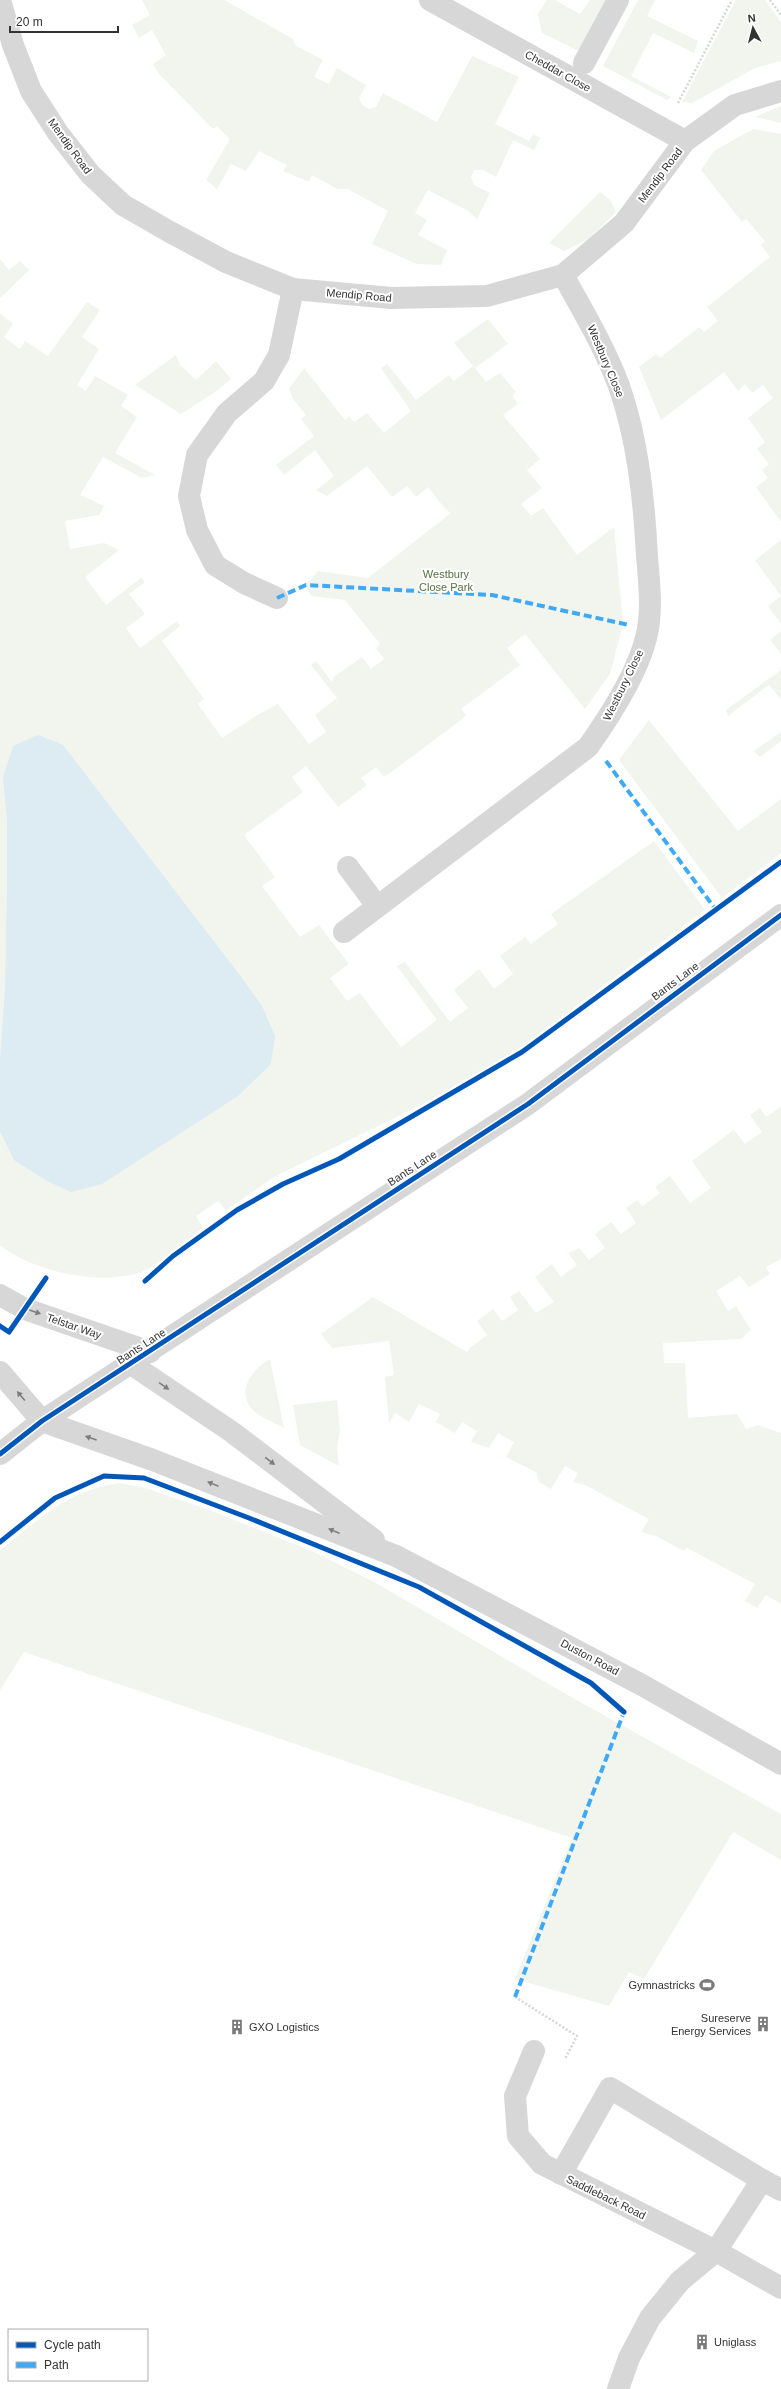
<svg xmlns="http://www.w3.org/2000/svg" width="781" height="2389" font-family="Arial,sans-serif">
	<rect width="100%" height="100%" fill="#fff"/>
	<g fill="#f1f5ed">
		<polygon points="142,0 224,0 293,39 295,45 323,60 314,77 329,84 337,68 366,85 359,98 362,105 369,109 376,107 383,93 437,122 472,56 519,77 495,124 529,141 533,134 540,138 534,150 513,140 496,177 483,170 474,170 471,177 474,185 490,193 477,219 468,211 428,190 415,213 427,220 418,235 447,250 441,265 417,264 372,244 388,211 348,189 337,189 312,175 309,182 283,171 287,165 259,151 246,171 231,164 217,189 206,180 230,139 217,126 213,129 159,74 153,64 166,55 152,30 139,38 132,25 150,15"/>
		<polygon points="547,0 555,0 580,14 590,0 610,0 581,52 542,33 538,14"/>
		<polygon points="638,0 655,0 647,16 698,41 694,53 653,33 631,76 671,97 667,100 603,66"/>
		<polygon points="736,0 765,0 781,22 781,61 755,68 692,103 682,102"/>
		<polygon points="781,106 781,123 755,117"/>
		<polygon points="753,129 781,134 781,522 756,487 768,478 762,470 769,464 757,449 765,442 748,418 773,398 763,385 752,393 745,384 738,391 724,372 661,420 639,367 656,354 660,358 699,327 704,332 718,321 707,307 770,257 761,245 765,241 746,219 742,222 701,170 714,151"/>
		<polygon points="600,192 611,201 616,212 590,238 564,251 549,243"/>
		<polygon points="0,259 9,270 20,261 29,270 0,298"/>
		<path d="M 87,302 L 100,310 L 82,337 L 99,349 L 77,385 L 86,391 L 95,376 L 128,395 L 121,406 L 137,417 L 115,453 L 155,475 L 142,478 L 103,457 L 80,495 L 104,506 L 99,515 L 65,521 L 70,549 L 104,543 L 119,550 L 85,577 L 106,605 L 141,578 L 145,582 L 129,594 L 145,614 L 126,628 L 140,648 L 177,621 L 180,626 L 162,641 L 204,699 L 198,704 L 222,738 L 259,714 L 278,704 L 309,744 L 326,732 L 315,715 L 337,698 L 311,665 L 316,661 L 332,682 L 334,677 L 362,657 L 371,669 L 384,659 L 376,648 L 380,644 L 345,600 L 311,596 L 306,585 L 318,571 L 368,578 L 451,513 L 446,510 L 428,487 L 416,497 L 407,486 L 392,497 L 367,466 L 327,496 L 316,490 L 334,476 L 315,450 L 284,475 L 276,465 L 314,436 L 301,419 L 306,415 L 293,399 L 289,389 L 304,368 L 345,420 L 349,416 L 354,422 L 367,413 L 384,433 L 411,411 L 381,368 L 387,364 L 416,400 L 449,375 L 454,381 L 473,366 L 454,343 L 488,319 L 508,344 L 475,368 L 486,382 L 500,373 L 516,392 L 512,396 L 518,404 L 503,415 L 540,459 L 527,470 L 542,488 L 521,504 L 531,516 L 543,508 L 577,555 L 614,527 L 623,624 L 610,674 L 585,709 L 525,634 L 507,648 L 520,665 L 461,709 L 466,715 L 461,720 L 390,773 L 384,777 L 376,767 L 361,778 L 367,785 L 338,807 L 306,766 L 292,777 L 303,792 L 244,835 L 275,877 L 262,886 L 300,937 L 319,925 L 349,964 L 330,978 L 347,1001 L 360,993 L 401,1047 L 437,1020 L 397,966 L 405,962 L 450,1022 L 468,1008 L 454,990 L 479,969 L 494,989 L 513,974 L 500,956 L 525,937 L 531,944 L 558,924 L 551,914 L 654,841 L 705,910 L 523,1046 L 427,1102 L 274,1177 L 226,1210 L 218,1201 L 196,1216 L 203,1228 C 186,1240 163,1261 146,1270 C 107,1288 32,1272 0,1245 L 0,313 L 13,324 L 4,337 L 20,349 L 25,341 L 48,356 Z"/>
		<polygon points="176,355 180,365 196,380 216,361 231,379 218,390 181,414 135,385"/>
		<polygon points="781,540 781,624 768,606 781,596 755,560"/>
		<polygon points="781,631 781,654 770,640"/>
		<polygon points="781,670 781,699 769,685 728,716 726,710"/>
		<polygon points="649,720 738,831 781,799 781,853 722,898 619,760"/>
		<polygon points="781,732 781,741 760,757 754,751"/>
		<polygon points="781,1107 781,1259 766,1267 770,1274 749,1287 740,1276 716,1291 728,1311 736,1306 751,1330 741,1339 663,1343 664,1363 685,1363 688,1418 737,1414 746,1429 758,1425 781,1433 781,1604 766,1595 757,1608 745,1601 755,1584 687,1548 684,1551 656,1536 641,1532 649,1519 585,1485 573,1482 578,1473 565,1466 551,1489 539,1482 536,1472 506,1457 514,1442 498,1433 489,1448 471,1442 477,1431 462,1422 455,1433 436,1422 440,1414 419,1404 409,1422 395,1413 389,1423 385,1377 394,1375 389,1341 332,1348 321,1334 373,1297 467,1352 470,1348 487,1335 477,1321 493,1309 502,1321 518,1310 510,1297 519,1291 536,1313 554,1302 535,1277 552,1264 561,1277 577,1265 568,1253 579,1248 589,1260 605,1248 595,1234 611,1222 621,1234 636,1223 626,1208 637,1200 643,1206 660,1193 655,1187 670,1176 690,1203 711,1188 692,1161 734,1130 745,1144 762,1132 750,1115 760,1108 766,1117"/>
		<path d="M 270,1359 L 284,1428 C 274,1423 262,1418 254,1411 C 235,1392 251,1370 270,1359 Z"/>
		<polygon points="337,1400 340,1430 337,1448 339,1466 300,1445 293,1405"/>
		<path d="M 120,1483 L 145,1488 L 204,1508 L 312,1551 L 376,1583 L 557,1689 L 781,1814 L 781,1860 L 733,1832 L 644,1979 L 629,1972 L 609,2006 L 515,1979 L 572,1838 L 24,1652 L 0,1690 L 0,1550 C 39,1520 69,1489 120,1483 Z"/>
	</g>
	<polygon fill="#ddebf3" points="38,735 63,745 239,974 262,1006 275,1036 271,1064 238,1096 102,1184 71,1192 47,1181 14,1160 0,1131 0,1060 5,990 7,891 7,819 3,777 13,746"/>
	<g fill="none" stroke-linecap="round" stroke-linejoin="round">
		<g stroke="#d6d6d6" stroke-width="2.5" stroke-dasharray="2 2" stroke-linecap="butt">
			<polyline points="770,0 781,15"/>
			<polyline points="678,103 732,0"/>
			<polyline points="515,1997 577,2036 565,2059"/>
		</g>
		<g stroke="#d7d7d7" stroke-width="22">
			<polyline points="0,0 13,45 31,91 58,133 90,174 123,205 170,232 226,262 293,289 391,298 487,296 563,275 624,223 685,141 735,105 781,91"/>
			<polyline points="430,0 685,141"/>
			<polyline points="584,63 618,0"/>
			<polyline points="277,598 244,583 215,565 197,530 189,496 197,455 227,413 264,381 279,355 293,289"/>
			<polyline points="348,867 377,906"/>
			<path d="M 344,932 L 588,747 C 610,716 637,674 646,638 C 653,611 649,583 647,556 C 644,500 638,440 619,386 C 605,348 583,311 563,275"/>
			<polyline points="0,1295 25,1309 150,1352"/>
			<polyline points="131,1364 232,1432 374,1540"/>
			<polyline points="0,1372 42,1421"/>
			<polyline points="42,1421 153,1460 396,1556 642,1685 781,1764"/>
			<polyline points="0,1454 42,1421 528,1104 781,915"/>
			<polyline points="534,2051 515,2096 518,2136 542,2164 716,2251 781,2288"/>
			<polyline points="561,2174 610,2088 762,2180"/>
			<polyline points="618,2389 629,2358 650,2318 680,2281 716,2251 762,2180 781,2190"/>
		</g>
		<g stroke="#3fa9f5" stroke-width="4" stroke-dasharray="8 4" stroke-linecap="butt">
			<polyline points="277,598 306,585 492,595 629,625"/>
			<polyline points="606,761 716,910"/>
			<polyline points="515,1997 624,1712"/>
		</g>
		<g stroke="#fff" stroke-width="8">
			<g id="cycleway">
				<polyline points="145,1281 173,1256 237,1210 283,1184 339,1159 522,1052 781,862"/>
				<polyline points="0,1326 9,1332 46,1278"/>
				<polyline points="0,1454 42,1421 528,1104 781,915"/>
				<polyline points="0,1542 55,1498 104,1476 144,1478 249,1518 419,1587 591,1683 624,1712"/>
			</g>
		</g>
		<use href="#cycleway" stroke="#0057b8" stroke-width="5"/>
	</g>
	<defs><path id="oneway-solid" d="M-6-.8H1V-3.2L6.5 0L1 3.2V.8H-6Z"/></defs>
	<g fill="#7d7d7d">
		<use href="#oneway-solid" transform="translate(35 1312) rotate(19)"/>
		<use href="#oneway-solid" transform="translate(164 1386) rotate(34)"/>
		<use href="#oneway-solid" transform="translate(21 1396) rotate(-130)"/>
		<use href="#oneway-solid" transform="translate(91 1438) rotate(-161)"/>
		<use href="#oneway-solid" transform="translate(270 1461) rotate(37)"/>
		<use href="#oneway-solid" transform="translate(213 1484) rotate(-158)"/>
		<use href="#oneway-solid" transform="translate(334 1531) rotate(-158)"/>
	</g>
	<defs>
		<g id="stadium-bare" transform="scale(1.2)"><path d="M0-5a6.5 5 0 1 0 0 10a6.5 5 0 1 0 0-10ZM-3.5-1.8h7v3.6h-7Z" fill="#7a7a7a" stroke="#fff" stroke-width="2.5" paint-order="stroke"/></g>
		<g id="building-bare" transform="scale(1.2)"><path d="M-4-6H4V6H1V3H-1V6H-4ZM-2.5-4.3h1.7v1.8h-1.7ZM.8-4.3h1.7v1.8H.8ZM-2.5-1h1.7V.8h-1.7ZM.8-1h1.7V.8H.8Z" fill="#7a7a7a" stroke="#fff" stroke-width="2.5" paint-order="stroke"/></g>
	</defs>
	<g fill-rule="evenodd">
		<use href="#stadium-bare" x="707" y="1985"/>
		<use href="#building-bare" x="763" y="2024"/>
		<use href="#building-bare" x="237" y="2027"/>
		<use href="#building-bare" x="702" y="2342"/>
	</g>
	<g text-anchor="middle" stroke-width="4" stroke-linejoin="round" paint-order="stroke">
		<g font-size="11" fill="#333" stroke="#fff">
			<text transform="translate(558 71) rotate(29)" y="4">Cheddar Close</text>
			<text transform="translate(70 146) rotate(54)" y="4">Mendip Road</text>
			<text transform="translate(660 175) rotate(-53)" y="4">Mendip Road</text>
			<text transform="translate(359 295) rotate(5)" y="4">Mendip Road</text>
			<text transform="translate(606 361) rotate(67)" y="4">Westbury Close</text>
			<text transform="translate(623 685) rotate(-64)" y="4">Westbury Close</text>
			<text transform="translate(675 981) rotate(-37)" y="4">Bants Lane</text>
			<text transform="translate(412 1168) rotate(-33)" y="4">Bants Lane</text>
			<text transform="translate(74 1326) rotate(19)" y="4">Telstar Way</text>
			<text transform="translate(141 1346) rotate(-33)" y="4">Bants Lane</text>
			<text transform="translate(590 1657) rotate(28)" y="4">Duston Road</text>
			<text transform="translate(606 2197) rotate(26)" y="4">Saddleback Road</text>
		</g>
		<g font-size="11" fill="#56703f" stroke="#fff">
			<text x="446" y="578">Westbury<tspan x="446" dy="13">Close Park</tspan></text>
		</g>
		<g font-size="11" fill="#333" stroke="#fff" text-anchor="end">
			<text x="695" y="1989">Gymnastricks</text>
			<text x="751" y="2022">Sureserve<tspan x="751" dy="13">Energy Services</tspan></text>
			<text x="249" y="2031" text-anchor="start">GXO Logistics</text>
			<text x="714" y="2346" text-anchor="start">Uniglass</text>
		</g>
	</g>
	<rect x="8" y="2329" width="140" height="52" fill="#ffffff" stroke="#adadad"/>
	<rect x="16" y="2342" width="20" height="6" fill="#0057b8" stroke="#adadad"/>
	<text x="44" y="2349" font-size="12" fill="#333333">Cycle path</text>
	<rect x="16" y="2362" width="20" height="6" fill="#3fa9f5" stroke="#adadad"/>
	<text x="44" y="2369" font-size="12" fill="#333333">Path</text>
	<g transform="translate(753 28) rotate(353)" stroke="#ffffff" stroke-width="3" paint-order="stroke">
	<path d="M0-3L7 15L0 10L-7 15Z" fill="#333333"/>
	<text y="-6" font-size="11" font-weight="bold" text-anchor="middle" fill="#333333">N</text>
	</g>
	<path d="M10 26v6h108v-6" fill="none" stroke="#333333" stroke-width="2"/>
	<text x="16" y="26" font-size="12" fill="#333333" stroke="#ffffff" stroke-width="3" paint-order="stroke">20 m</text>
</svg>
